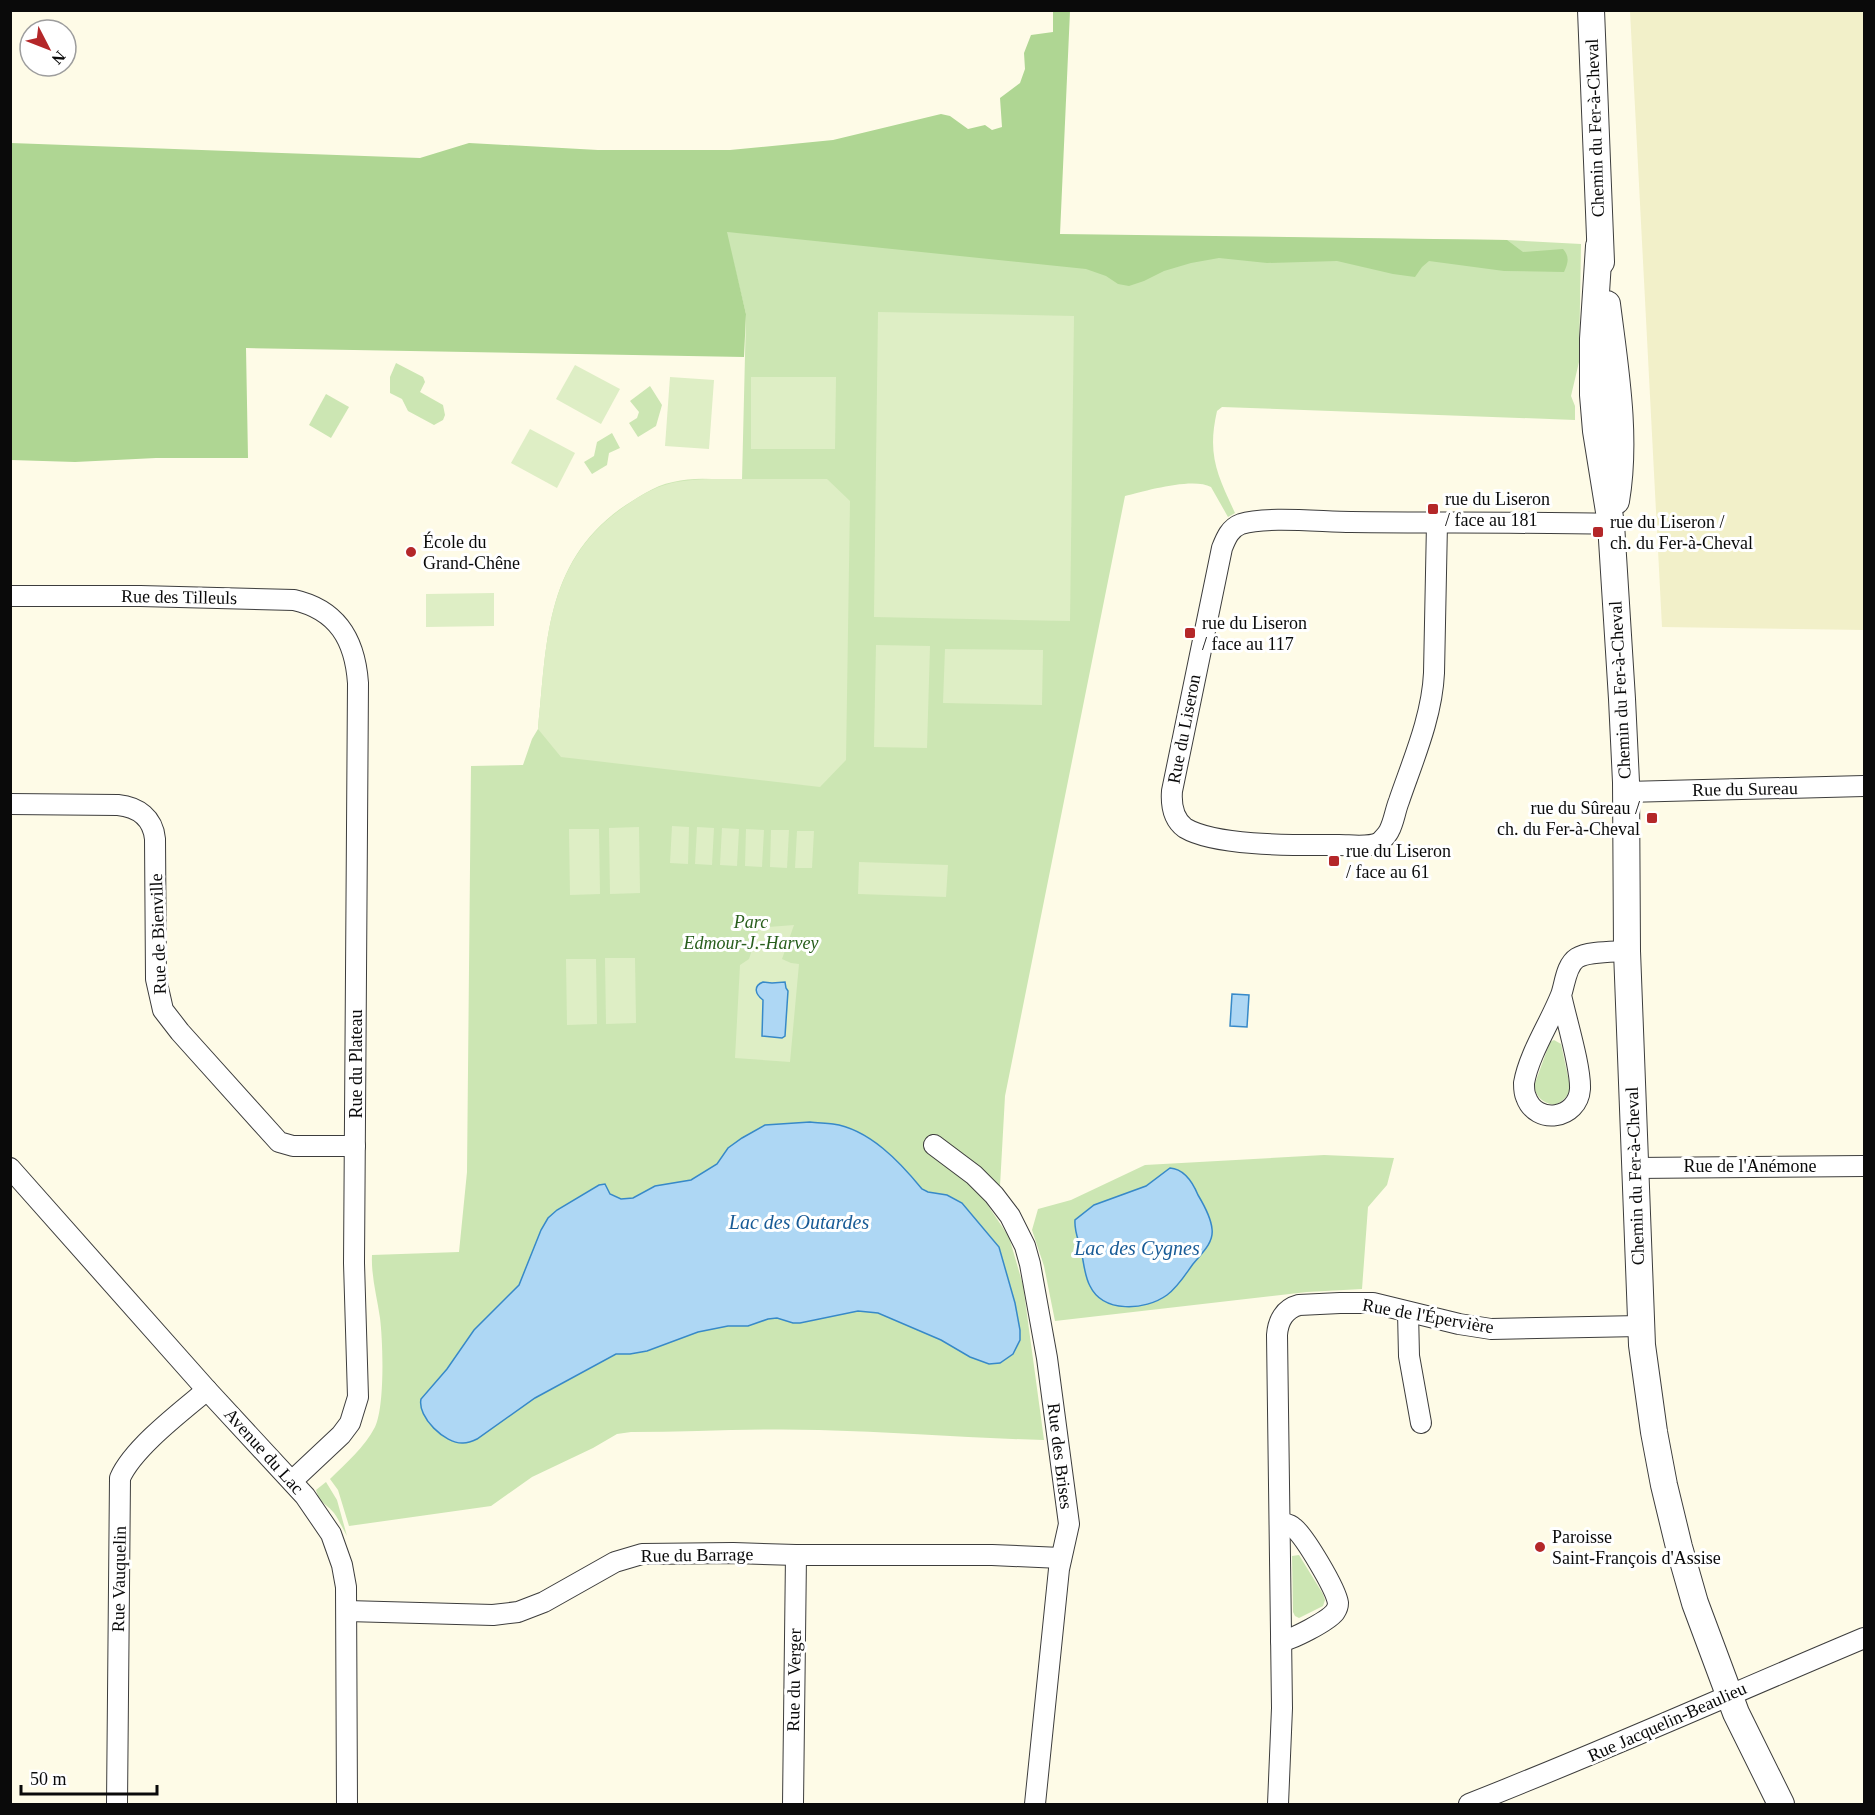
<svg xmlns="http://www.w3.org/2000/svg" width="1875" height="1815" font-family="'Times New Roman',serif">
	<rect width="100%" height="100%" fill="#fefbe7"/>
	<polygon fill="#f2f0c9" points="1630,11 1864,11 1864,630 1662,627"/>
	<g fill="#cce6b3">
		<path d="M 726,232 L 1507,240 L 1581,244 L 1579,362 L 1571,396 L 1575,406 L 1575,420 L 1222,407 L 1217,411 C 1207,455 1217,474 1235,513 L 1228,517 L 1211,487 C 1193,477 1145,491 1125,496 L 1005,1096 L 1000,1186 L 985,1201 L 1009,1237 L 1023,1285 L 1044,1440 C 969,1438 894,1432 819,1430 C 756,1428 694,1432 631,1432 L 617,1434 L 593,1448 L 532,1477 L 491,1506 L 349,1526 L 338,1490 L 330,1479 C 346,1463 365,1447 375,1427 C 385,1406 383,1342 380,1318 C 377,1297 371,1276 372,1255 L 459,1252 L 467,1172 L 471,766 L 523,765 L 532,739 L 538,729 C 547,644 544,565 620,509 C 637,498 653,486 673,482 C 696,476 719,480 742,480 L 746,314 Z"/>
		<polygon points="396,363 423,377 425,382 420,392 443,405 445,415 443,420 434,425 408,411 402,399 390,393 390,377"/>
		<polygon points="650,386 662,405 656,426 638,437 629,423 637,418 639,412 630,401"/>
		<polygon points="326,394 349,407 331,438 309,425"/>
		<polygon points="612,433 620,448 609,453 607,465 592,474 584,462 594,456 597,442"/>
		<path d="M 1554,1040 L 1561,1044 L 1570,1086 C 1569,1096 1564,1101 1554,1105 C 1543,1103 1536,1097 1534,1086 L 1550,1042 Z"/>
		<polygon points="1324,1155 1394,1158 1387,1185 1368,1207 1362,1289 1307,1292 1055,1321 1044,1266 1032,1230 1038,1209 1071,1200 1145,1165"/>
		<path d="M 326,1482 L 337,1500 L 347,1536 C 343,1529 339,1520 334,1513 C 326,1503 320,1504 316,1490 Z"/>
		<polygon points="1299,1555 1323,1594 1325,1600 1323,1606 1299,1618 1295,1616 1293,1612 1292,1556"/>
	</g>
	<path fill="#afd693" d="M 1053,11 L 1070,11 L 1060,234 L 1507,240 L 1523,252 L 1563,249 C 1570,257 1568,263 1564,272 L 1504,271 L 1429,261 L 1422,267 L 1415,277 L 1393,274 L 1337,261 L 1267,263 L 1219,258 L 1191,263 L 1164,271 L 1144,281 L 1129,286 L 1118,284 L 1106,276 L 1086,269 L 727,232 L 746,314 L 744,357 L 246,348 L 248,458 L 156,458 L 75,462 L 11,460 L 11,143 L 420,158 L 469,143 L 598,150 L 730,150 L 833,140 L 941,114 L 950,116 L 968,129 L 985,125 L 992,130 L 1002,127 L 1000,98 L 1020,83 L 1025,69 L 1024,53 L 1031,35 L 1053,32 Z"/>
	<g fill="#deeec5">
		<polygon points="878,312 1074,316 1070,621 874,617"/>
		<polygon points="575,365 620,389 601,424 556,399"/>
		<polygon points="670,377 714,380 709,449 665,446"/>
		<polygon points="751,377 836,377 835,449 751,449"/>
		<polygon points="530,429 575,453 557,488 511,463"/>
		<path d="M 710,479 L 827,479 L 850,501 L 846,760 L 820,787 L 561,757 L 538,729 C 547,644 544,565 621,509 C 653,486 670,480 710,479 Z"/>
		<polygon points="494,593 494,626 426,627 426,594"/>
		<polygon points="876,645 930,646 927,748 874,747"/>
		<polygon points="945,649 1043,650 1042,705 943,703"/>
		<polygon points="672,826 689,827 688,864 670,863"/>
		<polygon points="639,827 640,893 610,894 609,828"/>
		<polygon points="697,827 714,828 712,865 695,864"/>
		<polygon points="722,828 739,829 737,866 720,865"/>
		<polygon points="569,829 599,829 600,894 570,895"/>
		<polygon points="746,829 764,830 762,867 745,866"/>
		<polygon points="771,830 789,830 787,868 770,867"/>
		<polygon points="797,831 814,831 812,868 795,868"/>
		<polygon points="859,862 948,865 946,897 858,894"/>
		<polygon points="761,923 768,927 794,925 782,959 791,963 799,964 790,1062 735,1058 740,965 749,959"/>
		<polygon points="605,958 635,958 636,1023 606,1024"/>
		<polygon points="566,959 596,959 597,1024 567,1025"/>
	</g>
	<g fill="#aed7f4" stroke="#3789c8" stroke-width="1.5">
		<path d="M 763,982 L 772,983 L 785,982 L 786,988 L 788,991 L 785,1036 L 782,1038 L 762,1036 L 763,1000 C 755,994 753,986 763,982 Z"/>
		<polygon points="1232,994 1249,995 1247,1027 1230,1026"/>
		<path d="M 810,1122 C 817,1123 825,1123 833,1124 C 869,1129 900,1162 922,1189 L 928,1192 L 947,1195 L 962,1203 L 999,1247 L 1015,1303 L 1020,1330 L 1020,1340 L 1013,1354 L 1000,1363 L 989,1364 L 970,1357 L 941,1340 L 878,1313 L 858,1311 L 800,1323 L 793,1323 L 777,1318 L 768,1319 L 748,1326 L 728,1326 L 698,1332 L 647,1351 L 630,1354 L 616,1354 L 535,1398 L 477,1439 C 473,1441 468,1443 463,1443 C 445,1444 417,1417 421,1399 L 447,1369 L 474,1330 L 519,1285 L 541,1230 L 548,1218 L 557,1210 L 599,1185 L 605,1184 L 610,1194 L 621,1199 L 633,1198 L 655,1186 L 691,1180 L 717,1164 L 728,1148 L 742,1138 L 765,1125 Z"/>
		<path d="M 1170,1168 C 1184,1169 1193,1183 1198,1195 C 1204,1205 1211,1217 1212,1229 C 1214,1243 1201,1254 1193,1264 C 1185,1275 1178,1287 1167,1295 C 1145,1311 1103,1313 1090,1286 C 1085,1277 1084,1265 1082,1255 C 1080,1242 1074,1233 1075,1220 L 1094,1205 L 1146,1186 Z"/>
	</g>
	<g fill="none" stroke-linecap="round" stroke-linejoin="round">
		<g stroke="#3d3d3d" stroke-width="22">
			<g id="minor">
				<path d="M 1437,523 L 1434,673 C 1432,717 1413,760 1399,801 C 1395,811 1394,822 1389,831 C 1387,835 1383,839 1380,842 C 1370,848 1351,845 1339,845 C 1301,845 1217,847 1185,828 C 1173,819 1171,804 1172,791 L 1222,548 C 1226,538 1230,528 1241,524 C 1266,516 1323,522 1351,522 C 1438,523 1524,522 1611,524"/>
				<path d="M 10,596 L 140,596 L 294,600 C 338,610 355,640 358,683 L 354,1263 L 358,1397 L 350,1423 L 341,1435 L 292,1481"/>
				<polyline points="1626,792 1864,786"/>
				<path d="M 10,804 L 118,805 C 138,807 153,818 155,839 L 156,979 L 163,1010 L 180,1032 L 279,1142 L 293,1146 L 355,1146"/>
				<path d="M 1561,995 C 1566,1019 1581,1067 1580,1089 C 1578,1119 1536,1126 1526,1097 C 1524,1093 1524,1088 1524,1083 C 1529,1054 1550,1023 1561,995 C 1565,984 1566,965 1577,958 C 1588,951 1614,952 1627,951"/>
				<polyline points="934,1145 974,1175 994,1195 1010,1216 1025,1246 1030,1264 1047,1358 1069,1524 1059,1569 1035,1804"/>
				<polyline points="10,1168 207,1390 305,1496 331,1534 342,1565 346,1587 347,1804"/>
				<polyline points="1635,1168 1864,1166"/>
				<polyline points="1408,1312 1409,1356 1421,1423"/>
				<path d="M 1281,1523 C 1286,1524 1290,1524 1294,1528 C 1305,1537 1336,1589 1338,1603 C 1338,1606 1337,1609 1335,1612 C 1328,1621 1292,1640 1281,1641"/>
				<polyline points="347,1611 493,1615 518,1612 544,1602 615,1562 642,1554 733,1553 796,1555 992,1555 1061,1558"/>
				<path d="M 117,1804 L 120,1478 C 133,1448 182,1411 207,1390"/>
				<polyline points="793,1804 796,1555"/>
				<path d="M 1278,1804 L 1282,1708 L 1277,1335 C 1278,1321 1284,1309 1299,1305 L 1340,1303 L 1373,1303 L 1459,1324 L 1491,1329 L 1640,1326"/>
				<path d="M 1469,1804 C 1602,1752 1733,1693 1864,1638"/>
			</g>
		</g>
		<g stroke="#3d3d3d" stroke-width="28">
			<g id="tertiary">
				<polyline points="1591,10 1601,262"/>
				<polyline points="1599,246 1593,339 1593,395 1596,431 1611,524 1622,699 1626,782 1627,951 1642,1345 1654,1432 1664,1485 1679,1547 1695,1603 1736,1713 1781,1804"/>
				<path d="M 1607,304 C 1615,368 1627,437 1616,501"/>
			</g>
		</g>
		<use href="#minor" stroke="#fff" stroke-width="20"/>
		<use href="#tertiary" stroke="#fff" stroke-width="26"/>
	</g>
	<g fill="#b42729" stroke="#fff" stroke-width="2">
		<rect x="1427" y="503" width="12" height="12" rx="3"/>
		<rect x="1592" y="526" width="12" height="12" rx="3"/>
		<circle cx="411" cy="552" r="6"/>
		<rect x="1184" y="627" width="12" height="12" rx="3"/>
		<rect x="1646" y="812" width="12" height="12" rx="3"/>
		<rect x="1328" y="855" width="12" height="12" rx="3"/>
		<circle cx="1540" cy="1547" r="6"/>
	</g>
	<g text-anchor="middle" stroke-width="6" stroke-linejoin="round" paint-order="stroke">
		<g font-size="18" fill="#0a0a0a" stroke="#fff">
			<text transform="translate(1595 128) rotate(-92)" y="6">Chemin du Fer-à-Cheval</text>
			<text transform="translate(179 597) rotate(1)" y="6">Rue des Tilleuls</text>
			<text transform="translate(1620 690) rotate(-93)" y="6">Chemin du Fer-à-Cheval</text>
			<text transform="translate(1184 729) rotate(-79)" y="6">Rue du Liseron</text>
			<text transform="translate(1745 789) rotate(-1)" y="6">Rue du Sureau</text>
			<text transform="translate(158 934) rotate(-92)" y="6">Rue de Bienville</text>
			<text transform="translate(356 1064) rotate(-90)" y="6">Rue du Plateau</text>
			<text x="1750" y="1172">Rue de l'Anémone</text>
			<text transform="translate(1635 1176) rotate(-92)" y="6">Chemin du Fer-à-Cheval</text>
			<text transform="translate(1428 1316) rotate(10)" y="6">Rue de l'Épervière</text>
			<text transform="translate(264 1451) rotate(48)" y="6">Avenue du Lac</text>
			<text transform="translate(1060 1456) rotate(83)" y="6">Rue des Brises</text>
			<text transform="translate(697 1555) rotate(-1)" y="6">Rue du Barrage</text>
			<text transform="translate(119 1579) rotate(-89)" y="6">Rue Vauquelin</text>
			<text transform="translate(794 1680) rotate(-89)" y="6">Rue du Verger</text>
			<text transform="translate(1667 1722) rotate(-24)" y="6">Rue Jacquelin-Beaulieu</text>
		</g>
		<g font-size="18" fill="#0a0a0a" stroke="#fff" text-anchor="start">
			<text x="1445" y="505">rue du Liseron<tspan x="1445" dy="21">/ face au 181</tspan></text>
			<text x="1610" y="528">rue du Liseron /<tspan x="1610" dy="21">ch. du Fer-à-Cheval</tspan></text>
			<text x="423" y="548">École du<tspan x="423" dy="21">Grand-Chêne</tspan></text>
			<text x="1202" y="629">rue du Liseron<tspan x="1202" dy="21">/ face au 117</tspan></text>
			<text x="1640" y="814" text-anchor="end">rue du Sûreau /<tspan x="1640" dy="21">ch. du Fer-à-Cheval</tspan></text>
			<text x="1346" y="857">rue du Liseron<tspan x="1346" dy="21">/ face au 61</tspan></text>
			<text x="1552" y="1543">Paroisse<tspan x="1552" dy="21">Saint-François d'Assise</tspan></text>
		</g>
		<g font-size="18" font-style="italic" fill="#285e1d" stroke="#fff">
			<text x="751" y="928">Parc<tspan x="751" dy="21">Edmour-J.-Harvey</tspan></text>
		</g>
		<g font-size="20" font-style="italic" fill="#185b96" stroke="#fff">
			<text x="799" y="1229">Lac des Outardes</text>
			<text x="1137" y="1255">Lac des Cygnes</text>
		</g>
	</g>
	<rect width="1875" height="1815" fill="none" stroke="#0a0a0a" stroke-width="24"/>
	<g transform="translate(48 48) rotate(132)"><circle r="28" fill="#ffffff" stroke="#9d9d9d" stroke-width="1.5"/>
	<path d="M0-4.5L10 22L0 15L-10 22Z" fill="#b42729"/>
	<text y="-9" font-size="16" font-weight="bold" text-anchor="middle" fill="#0a0a0a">N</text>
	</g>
	<path d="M21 1785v9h136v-9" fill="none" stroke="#0a0a0a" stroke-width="3"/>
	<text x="30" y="1785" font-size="18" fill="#0a0a0a" stroke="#ffffff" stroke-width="4.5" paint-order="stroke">50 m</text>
</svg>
